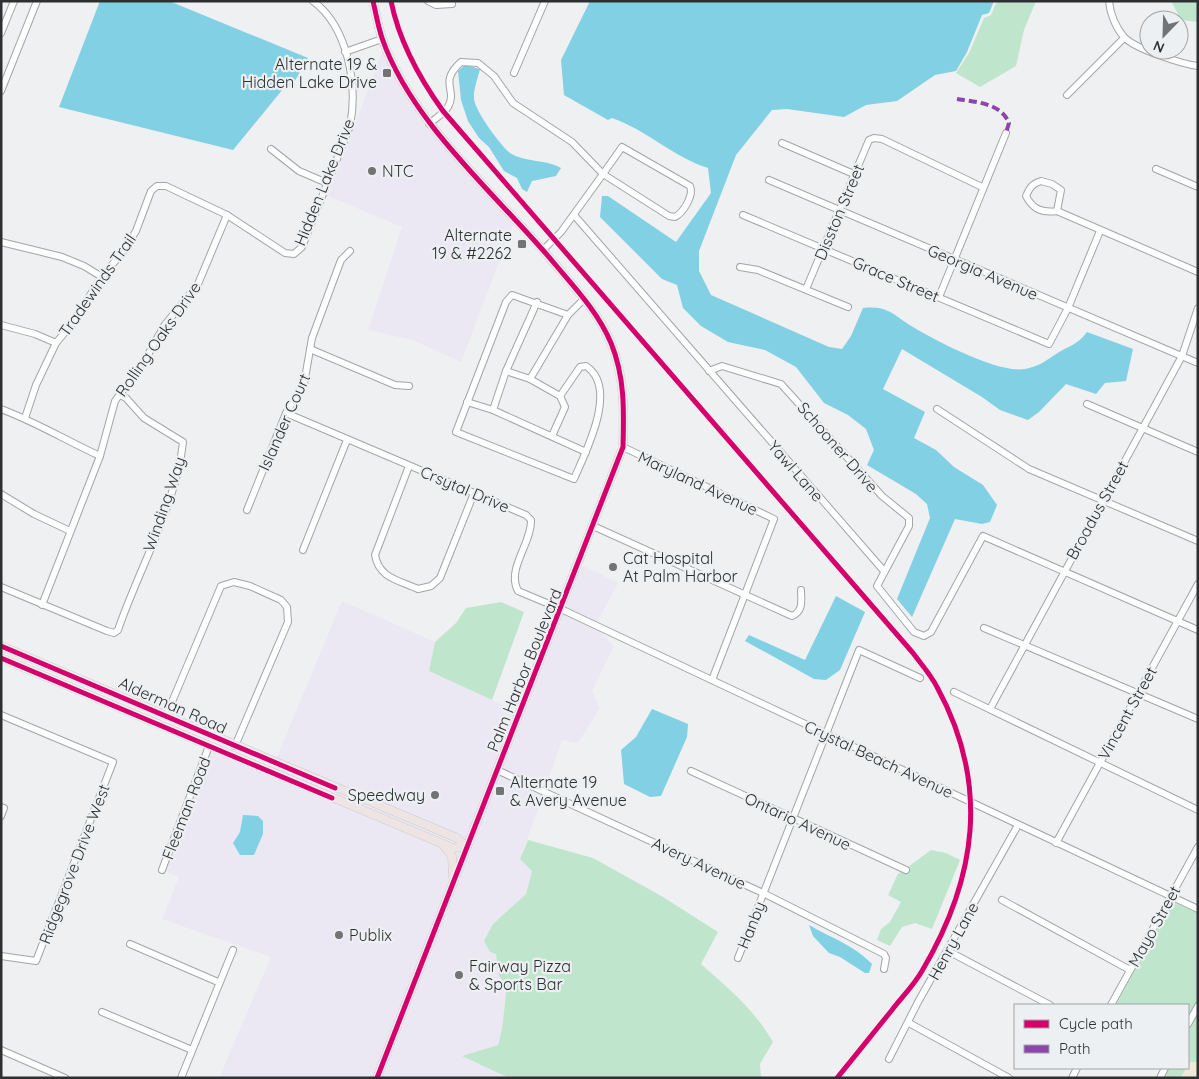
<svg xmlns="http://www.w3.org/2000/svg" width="1199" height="1079" font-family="Quicksand,sans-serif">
	<rect width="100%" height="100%" fill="#eef0f1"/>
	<g fill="#ebe8f4" fill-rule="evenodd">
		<polygon points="383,49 392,71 419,118 514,223 461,362 413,340 368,330 402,227 328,196"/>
		<polygon points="582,565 618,583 597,622 565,607"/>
		<polygon points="342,601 435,642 429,671 516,711 555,610 466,841 276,759"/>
		<polygon points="563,613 597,629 614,646 592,691 600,708 578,743 562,740 545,789 501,768"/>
		<path d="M 211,750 L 452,851 L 463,850 L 374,1078 L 219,1078 L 271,957 L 162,919 L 179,877 L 165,871 ZM 243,815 L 263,834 L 254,855 L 240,832 Z"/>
		<polygon points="274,766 455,841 458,844 272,769"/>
		<polygon points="499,775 543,795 520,859 532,871 526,894 493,924 499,976 508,986 504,1006 504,1027 498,1045 463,1056 509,1078 381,1078"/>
	</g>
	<g fill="#bfe6cd">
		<polygon points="997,1 1036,1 1024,30 1016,66 980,87 956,73 969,53 984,18 991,15"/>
		<polygon points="1171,1 1198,1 1198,22 1181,20"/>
		<polygon points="501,602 524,612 492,700 429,671 435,642 456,623 466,608"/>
		<path d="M 528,840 L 593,858 L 663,897 L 718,932 L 701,964 C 731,991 752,1007 773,1042 L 760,1064 L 761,1078 L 509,1078 L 462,1056 L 498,1045 C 504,1026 504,1006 507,986 L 499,976 L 496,954 L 490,952 L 484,941 L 493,924 L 526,894 L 532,871 L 520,859 Z"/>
		<polygon points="931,850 946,853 960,860 932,929 915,923 902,927 890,946 877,940 881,929 890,922 901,902 888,895 898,874 901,872 908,874 910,869 908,867"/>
		<polygon points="1176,903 1198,913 1198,1000 1188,1017 1188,1005 1116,1005 1170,905"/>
		<polygon points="1198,1006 1198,1078 1160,1078 1165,1068 1188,1068 1188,1024"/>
	</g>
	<polygon fill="#efead7" points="1191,1062 1198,1062 1198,1078 1180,1078"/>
	<g fill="#81d0e4">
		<polygon points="100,1 169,1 308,58 292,86 283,89 233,150 59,107"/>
		<path d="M 590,1 L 994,1 L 989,13 L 982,15 L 967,52 L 956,71 L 935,75 L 897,101 L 866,105 L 844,117 L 787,109 L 772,110 L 736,155 L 699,251 L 699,271 L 711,295 L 829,347 L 842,349 L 851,336 L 863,308 C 886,306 890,312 908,324 C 932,339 998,374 1025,369 C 1037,367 1046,361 1056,354 C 1068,346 1078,345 1087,332 L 1133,349 L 1126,381 L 1105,383 L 1096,394 L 1066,384 L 1039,412 L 1028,420 L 1000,410 L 982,397 L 902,349 L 883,389 L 925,412 L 914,438 L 936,450 L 954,467 L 983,485 L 997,505 L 990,522 L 982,524 L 955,519 L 912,617 L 897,599 L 930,518 L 927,504 L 916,494 L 867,465 L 874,450 L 866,429 L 848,415 L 824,403 L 796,367 L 765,350 L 728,342 L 701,326 L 683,308 L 677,285 L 662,279 L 600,217 L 602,196 L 608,196 L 676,242 L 711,193 L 708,168 C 673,157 647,130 612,118 L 608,120 L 564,95 L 561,60 Z"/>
		<path d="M 465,65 L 480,69 C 478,78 473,90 474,99 C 475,111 501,146 510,153 C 526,163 546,159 561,168 L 556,176 L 532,181 L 527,192 L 522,189 L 517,178 L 504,171 L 489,147 L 479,138 L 468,121 L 461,100 L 458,71 Z"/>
		<polygon points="836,596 865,612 840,670 826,680 814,679 745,641 749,635 805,660"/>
		<polygon points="652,709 688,724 687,737 661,796 650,797 624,784 621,750 636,737"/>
		<polygon points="243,815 258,816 263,821 263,834 254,855 240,855 233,843 240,832"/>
		<path d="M 809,925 C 831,938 854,945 872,964 L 869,973 L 865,973 L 840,957 L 829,953 L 813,936 Z"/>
	</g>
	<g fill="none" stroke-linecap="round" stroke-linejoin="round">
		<g stroke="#a4a5a6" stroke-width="8">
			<g id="minor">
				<polyline points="428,1 436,5 452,4"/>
				<path d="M 1109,1 C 1110,14 1116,28 1124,37 C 1135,49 1182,64 1198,66"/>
				<polyline points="1,33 14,1"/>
				<polyline points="345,52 382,39"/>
				<polyline points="514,73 545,1"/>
				<polyline points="1,91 37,1"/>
				<polyline points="1067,95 1124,38"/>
				<path d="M 429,124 C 435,119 444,113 448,107 C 458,89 438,83 461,62 L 478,63 L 494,76 L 513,103 L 572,142 L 603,174 L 561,232 L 543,250"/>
				<polyline points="782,143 856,175"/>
				<path d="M 622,147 L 690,186 C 694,195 684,212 675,217 L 669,216 L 603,174 Z"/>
				<polyline points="271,149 299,171 327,183"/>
				<polyline points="1156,169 1198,187"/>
				<polyline points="769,180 1198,363"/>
				<path d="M 1041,181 L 1052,184 L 1061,190 L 1057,211 C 1043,213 1033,210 1026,196 C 1030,187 1032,184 1041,181 Z"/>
				<polyline points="1057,211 1198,272"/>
				<polyline points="574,215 884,571"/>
				<polyline points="743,215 1049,344 1068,308 1100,231"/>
				<polyline points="1,242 62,257 84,266 102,277"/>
				<polyline points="740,267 758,270 848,307"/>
				<polyline points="806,289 869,140 874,138 882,139 982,187"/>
				<polyline points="939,297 1006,133"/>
				<polyline points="1,325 35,334 56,343"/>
				<polyline points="310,349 395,385 409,386"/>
				<polyline points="506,371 530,379 560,396 565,407 552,436"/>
				<polyline points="709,371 722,366 781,384 882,496 909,518 909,526 877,586 914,632 924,636 931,632 983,536 1198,630"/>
				<polyline points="530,379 568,315 584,299"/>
				<path d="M 560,396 L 580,367 L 586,366 C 619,388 586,451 574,479 L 456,432 L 506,302 L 512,295 L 568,315"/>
				<polyline points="467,402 493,410 586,452"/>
				<polyline points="1087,404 1198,452"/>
				<path d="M 1,409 C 36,422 67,441 100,456"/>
				<polyline points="937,409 1029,469 1198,541"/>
				<polyline points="493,410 506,371 537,302"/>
				<path d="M 286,413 L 526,515 L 531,520 C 532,543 506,569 518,591 L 561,609 L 1198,909"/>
				<path d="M 25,418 L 36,385 L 56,343 L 70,326 L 102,277 L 125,249 L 136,231 L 151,191 L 157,186 L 166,186 L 227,215 L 285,253 L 294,254 L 302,247 L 350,126 C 358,85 348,27 313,1"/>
				<polyline points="623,447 774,519 712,680"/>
				<path d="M 409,466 L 375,555 C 379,578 398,580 418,589 L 431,586 L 440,578 L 474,493"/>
				<polyline points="1,494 34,514 70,531"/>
				<polyline points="247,510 286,413 304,384 312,338 341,260 350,251"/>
				<path d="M 593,526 L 792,616 C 804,611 801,600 801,590"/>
				<polyline points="303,550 347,440"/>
				<path d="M 1,587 L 107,631 L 114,633 L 118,630 C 138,571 177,503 183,442 L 144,418 L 126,398 L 120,395"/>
				<polyline points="42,605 100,456 115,401 145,360 164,326 198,284 227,215"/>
				<polyline points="984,628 1198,719"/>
				<polyline points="954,692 1198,810"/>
				<polyline points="990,709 1182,356 1198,308"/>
				<polyline points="1,715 113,762 36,961 1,956"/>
				<polyline points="166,716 221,586 234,582 250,586 281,600 287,607 288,622 235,746"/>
				<polyline points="497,770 763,893 884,954 886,958 884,969"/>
				<polyline points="691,771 906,870"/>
				<polyline points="1,807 4,808 1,816"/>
				<polyline points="1056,843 1198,584"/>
				<polyline points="162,870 209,746"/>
				<polyline points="1002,900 1130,970"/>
				<polyline points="130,944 218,982"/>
				<polyline points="948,951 1050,1005"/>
				<polyline points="738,958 859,650 920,678"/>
				<polyline points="1111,1005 1198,847"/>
				<polyline points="102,1012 192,1050"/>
				<polyline points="909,1023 1009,1078"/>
				<polyline points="1188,1024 1198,1006"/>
				<polyline points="1,1050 65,1078"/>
				<polyline points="889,1059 918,1002 1018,825"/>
				<polyline points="181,1078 233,950"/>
				<polyline points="1072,1078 1077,1068"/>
				<polyline points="1160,1078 1165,1068"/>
			</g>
		</g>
		<g stroke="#cbcccd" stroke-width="9">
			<g id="major">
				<path d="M 373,1 C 376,14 378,26 382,38 C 411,123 497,195 554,263 C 575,288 598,312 611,343 C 625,377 624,411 623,447 L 377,1078"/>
				<polyline points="1,646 457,838 467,847"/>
				<polyline points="1,658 453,848 467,847"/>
				<polyline points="443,845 452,856 453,877"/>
			</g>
		</g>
		<use href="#minor" stroke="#fcfdfd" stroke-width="6"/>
		<use href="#major" stroke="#ede4e3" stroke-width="8"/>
		<path stroke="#8e44ad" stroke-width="4" stroke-dasharray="8 4" stroke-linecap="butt" d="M 957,99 C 976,102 1001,103 1009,123 L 1006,133"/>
		<g stroke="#edf0f2" stroke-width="8">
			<g id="cycleway">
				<path d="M 373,1 C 376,14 378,26 382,38 C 411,123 497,195 554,263 C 575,288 598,312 611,343 C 625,377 624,411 623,447 L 377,1078"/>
				<path d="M 391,1 C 399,41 420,79 443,111 L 913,653 C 921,664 931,675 937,687 C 990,784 977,878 922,971 C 914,985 902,997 892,1010 C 874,1032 856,1055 837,1078"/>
				<polyline points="1,646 335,788"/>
				<polyline points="1,658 332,798"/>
			</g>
		</g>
		<use href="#cycleway" stroke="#d6006c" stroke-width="5"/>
	</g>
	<g fill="#717374" stroke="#edf0f2" stroke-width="2">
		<rect x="382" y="68" width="10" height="10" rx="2.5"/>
		<circle cx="372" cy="171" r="5"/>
		<rect x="517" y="239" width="10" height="10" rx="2.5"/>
		<circle cx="613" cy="567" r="5"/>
		<rect x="495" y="786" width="10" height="10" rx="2.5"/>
		<circle cx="435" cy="795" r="5"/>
		<circle cx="339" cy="935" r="5"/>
		<circle cx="459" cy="975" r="5"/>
	</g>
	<g text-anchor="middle" stroke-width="4.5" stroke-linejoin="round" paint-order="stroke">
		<g font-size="16" fill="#2e2f30" stroke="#edf0f2" text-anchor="start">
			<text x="377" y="70" text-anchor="end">Alternate 19 &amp;<tspan x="377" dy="18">Hidden Lake Drive</tspan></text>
			<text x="382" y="177">NTC</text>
			<text x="512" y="241" text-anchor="end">Alternate<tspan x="512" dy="18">19 &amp; #2262</tspan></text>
			<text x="623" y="564">Cat Hospital<tspan x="623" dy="18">At Palm Harbor</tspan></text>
			<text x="510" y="788">Alternate 19<tspan x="510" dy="18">&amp; Avery Avenue</tspan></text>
			<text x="425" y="801" text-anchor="end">Speedway</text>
			<text x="349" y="941">Publix</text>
			<text x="469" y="972">Fairway Pizza<tspan x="469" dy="18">&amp; Sports Bar</tspan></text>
		</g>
		<g font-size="16" fill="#2e2f30" stroke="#edf0f2">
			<text transform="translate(324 182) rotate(-68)" y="6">Hidden Lake Drive</text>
			<text transform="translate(839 212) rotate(-67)" y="6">Disston Street</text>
			<text transform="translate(983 272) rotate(23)" y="6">Georgia Avenue</text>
			<text transform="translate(896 279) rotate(23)" y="6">Grace Street</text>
			<text transform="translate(97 285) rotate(-55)" y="6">Tradewinds Trail</text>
			<text transform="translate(158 339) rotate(-55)" y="6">Rolling Oaks Drive</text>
			<text transform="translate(284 422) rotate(-66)" y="6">Islander Court</text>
			<text transform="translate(838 447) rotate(49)" y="6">Schooner Drive</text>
			<text transform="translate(796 471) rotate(49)" y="6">Yawl Lane</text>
			<text transform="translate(698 483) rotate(25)" y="6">Maryland Avenue</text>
			<text transform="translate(465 489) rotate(23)" y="6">Crsytal Drive</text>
			<text transform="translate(164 504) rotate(-71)" y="6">Winding Way</text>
			<text transform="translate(1097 510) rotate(-61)" y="6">Broadus Street</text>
			<text transform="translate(524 670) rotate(-68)" y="6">Palm Harbor Boulevard</text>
			<text transform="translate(173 705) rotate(24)" y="6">Alderman Road</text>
			<text transform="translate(1127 713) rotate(-61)" y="6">Vincent Street</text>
			<text transform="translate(879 759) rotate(25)" y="6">Crystal Beach Avenue</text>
			<text transform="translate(186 808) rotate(-69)" y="6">Fleeman Road</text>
			<text transform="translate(798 821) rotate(25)" y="6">Ontario Avenue</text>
			<text transform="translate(699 863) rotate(25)" y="6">Avery Avenue</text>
			<text transform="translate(74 864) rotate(-69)" y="6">Ridgegrove Drive West</text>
			<text transform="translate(751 925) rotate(-68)" y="6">Hanby</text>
			<text transform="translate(1154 926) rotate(-61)" y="6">Mayo Street</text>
			<text transform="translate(953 941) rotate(-61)" y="6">Henry Lane</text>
		</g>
	</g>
	<rect width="1199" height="1079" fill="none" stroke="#2e2f30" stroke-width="5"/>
	<rect x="1014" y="1004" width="175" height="65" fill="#edf0f2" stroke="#a1a3a4"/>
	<rect x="1024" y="1020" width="25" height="8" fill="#d6006c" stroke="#a1a3a4"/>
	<text x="1059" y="1029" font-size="15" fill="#2e2f30">Cycle path</text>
	<rect x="1024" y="1045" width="25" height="8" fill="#8e44ad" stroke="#a1a3a4"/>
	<text x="1059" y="1054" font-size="15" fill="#2e2f30">Path</text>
	<g transform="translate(1164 35) rotate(203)"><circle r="24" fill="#edf0f2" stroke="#a1a3a4"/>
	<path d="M0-4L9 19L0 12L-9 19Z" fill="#717374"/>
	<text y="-8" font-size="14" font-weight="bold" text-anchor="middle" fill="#2e2f30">N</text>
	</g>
</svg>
